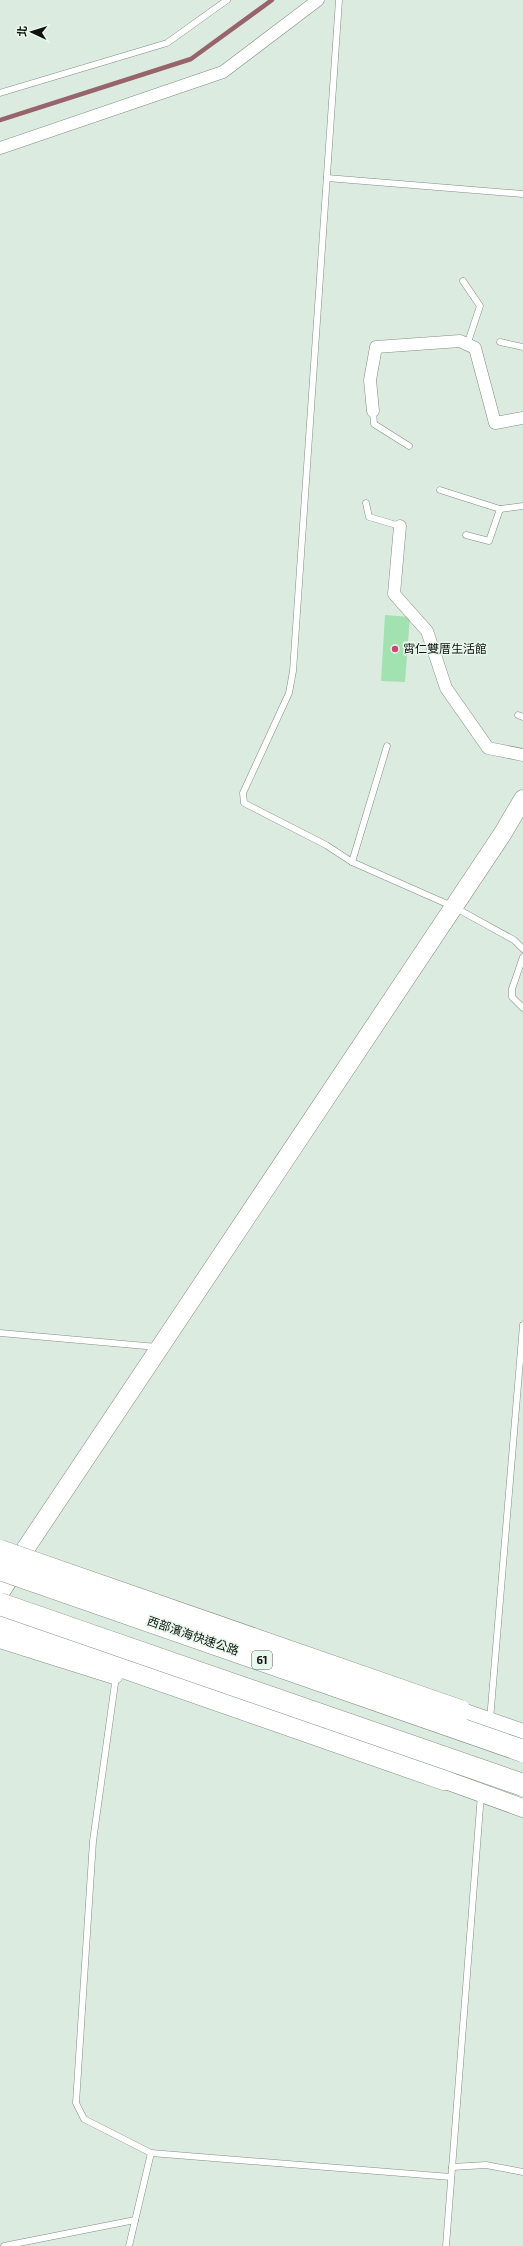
<svg xmlns="http://www.w3.org/2000/svg" width="523" height="2246" font-family="'Exo 2','Noto Sans TC',sans-serif">
	<rect width="100%" height="100%" fill="#dcebdf"/>
	<g fill="none" stroke-linecap="round" stroke-linejoin="round">
		<polyline stroke="#97646e" stroke-width="4.5" points="0,120 191,59 272,0"/>
	</g>
	<polygon fill="#a2e2b0" points="385,615 410,617 405,682 381,681"/>
	<g fill="none" stroke-linecap="round" stroke-linejoin="round">
		<g stroke="#818e83" stroke-width="7">
			<g id="lane">
				<polyline points="339,0 293,671 289,693 243,793 244,803 326,845 352,862 454,907 514,940 523,949"/>
				<polyline points="0,93 167,43 227,0"/>
				<polyline points="327,178 523,194"/>
				<polyline points="463,281 480,306 467,345"/>
				<polyline points="500,342 523,347"/>
				<polyline points="373,411 374,424 409,446"/>
				<polyline points="440,490 500,509 523,506"/>
				<polyline points="366,503 369,517 400,526"/>
				<polyline points="466,535 489,541 500,509"/>
				<polyline points="518,715 523,717"/>
				<polyline points="352,862 387,746"/>
				<polyline points="523,957 512,989 512,997 523,1008"/>
				<polyline points="0,1333 157,1347"/>
				<polyline points="116,1676 93,1841 76,2103 84,2119 151,2153"/>
				<polyline points="490,1720 523,1325"/>
				<polyline points="452,2167 486,2165 523,2172"/>
				<polyline points="4,2246 135,2220"/>
				<polyline points="129,2246 151,2153 451,2177"/>
				<polyline points="446,2246 481,1794"/>
			</g>
		</g>
		<g stroke="#818e83" stroke-width="13">
			<g id="street">
				<polyline points="0,148 223,72 318,0"/>
				<polyline points="373,411 370,380 376,347 460,341 475,348 495,423 523,418"/>
				<polyline points="400,526 394,594 427,631 446,688 488,748 523,755"/>
			</g>
		</g>
		<g stroke="#818e83" stroke-width="19">
			<g id="secondary">
				<polyline points="0,1593 18,1565 26,1548 503,833 523,799"/>
				<polyline points="0,1639 114,1675"/>
				<polyline points="448,1707 523,1733"/>
				<polyline points="432,1775 523,1808"/>
			</g>
		</g>
		<g stroke="#818e83" stroke-width="23">
			<polyline id="highway" points="0,1624 444,1779"/>
		</g>
		<use href="#lane" stroke="#fff" stroke-width="6"/>
		<use href="#street" stroke="#fff" stroke-width="12"/>
		<use href="#secondary" stroke="#fff" stroke-width="18"/>
		<use href="#highway" stroke="#fff" stroke-width="22"/>
		<g stroke="#818e83" stroke-width="23" stroke-linecap="butt">
			<g id="highway-bridge">
				<polyline points="0,1551 460,1711"/>
				<polyline points="0,1569 523,1751"/>
				<polyline points="0,1604 523,1785"/>
			</g>
		</g>
		<use href="#highway-bridge" stroke="#fff" stroke-width="22"/>
	</g>
	<circle fill="#d2446f" stroke="#e9f8ec" stroke-width="1.5" cx="395" cy="649" r="4"/>
	<g text-anchor="middle" stroke-width="3" stroke-linejoin="round" paint-order="stroke">
		<rect fill="#e9f8ec" stroke="#505851" stroke-width="1" x="252" y="1651" width="20" height="18" rx="3"/>
		<g font-size="11" font-weight="bold" fill="#0e130f">
			<text x="262" y="1664">61</text>
		</g>
		<g font-size="12" fill="#0e130f" stroke="#e9f8ec" text-anchor="start">
			<text x="403" y="653">霄仁雙厝生活館</text>
		</g>
		<g font-size="12" fill="#0e130f" stroke="#e9f8ec">
			<text transform="translate(193 1636) rotate(19)" y="4">西部濱海快速公路</text>
		</g>
	</g>
	<g transform="translate(32 32) rotate(274)" stroke="#e9f8ec" stroke-width="3" paint-order="stroke">
	<path d="M0-3L7 15L0 10L-7 15Z" fill="#0e130f"/>
	<text y="-6" font-size="11" font-weight="bold" text-anchor="middle" fill="#0e130f">北</text>
	</g>
</svg>
